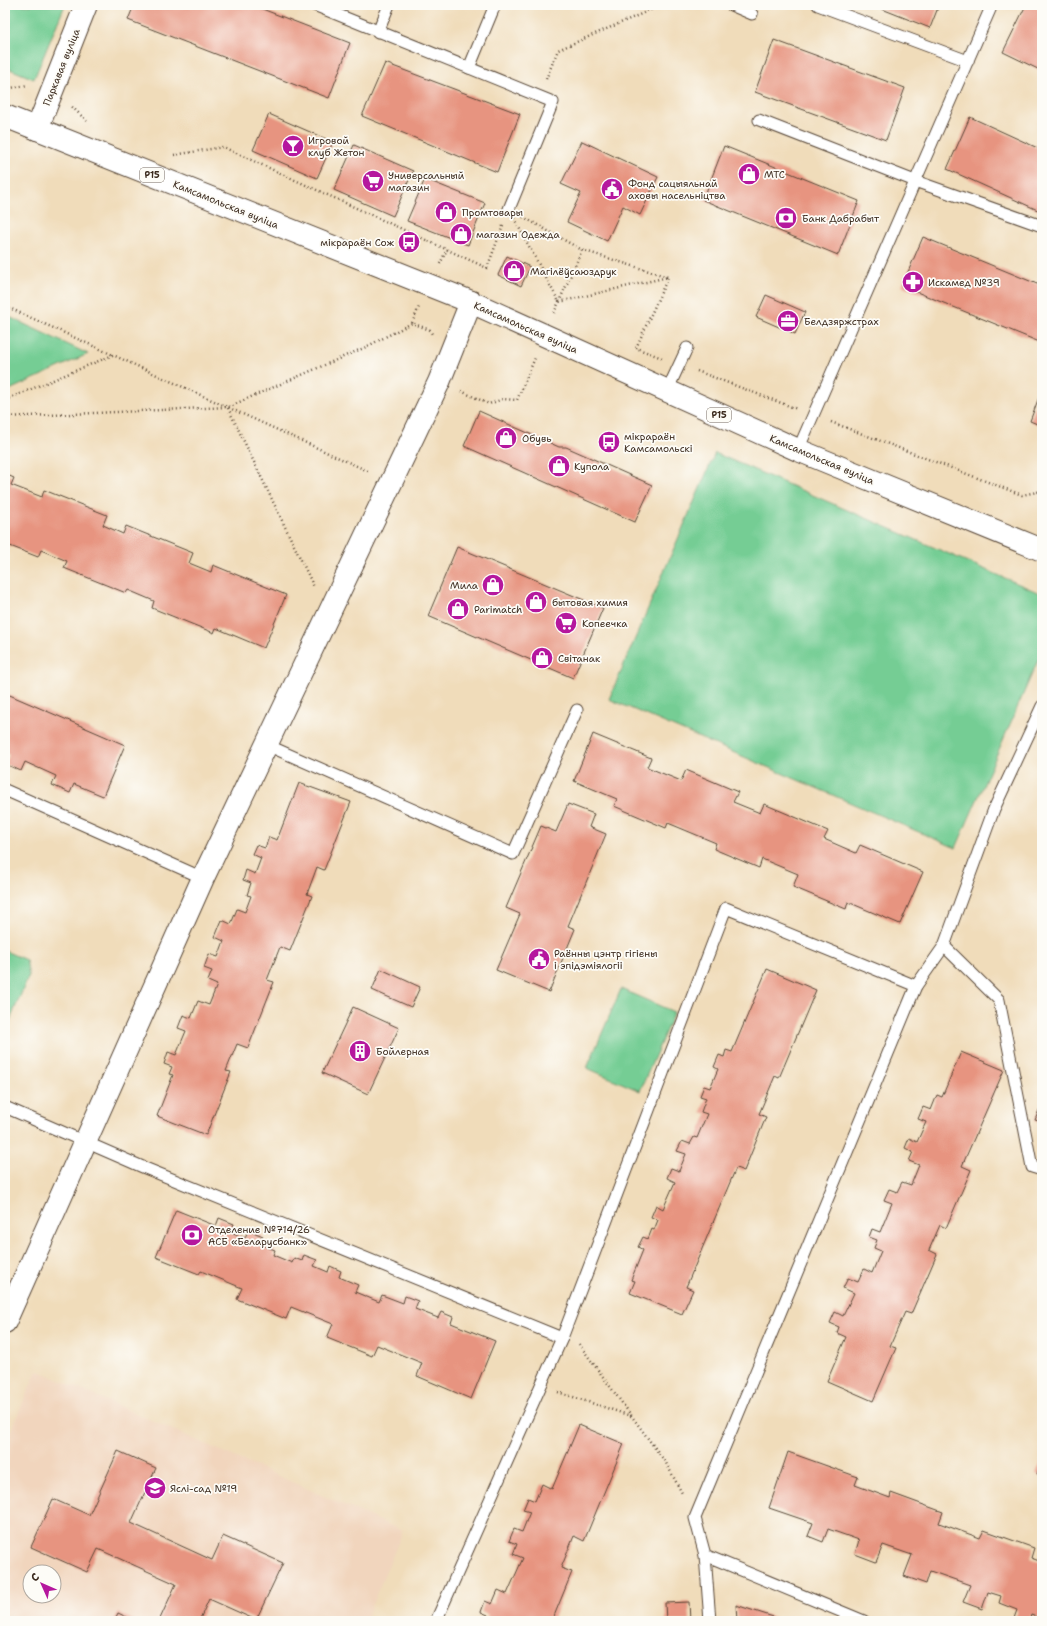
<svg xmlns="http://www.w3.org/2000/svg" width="1047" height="1626" font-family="'Shantell Sans',sans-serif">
	<rect width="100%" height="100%" fill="#fdfcf7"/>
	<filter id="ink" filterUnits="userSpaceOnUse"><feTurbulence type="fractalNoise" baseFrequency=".025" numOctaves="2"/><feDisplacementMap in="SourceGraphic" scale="8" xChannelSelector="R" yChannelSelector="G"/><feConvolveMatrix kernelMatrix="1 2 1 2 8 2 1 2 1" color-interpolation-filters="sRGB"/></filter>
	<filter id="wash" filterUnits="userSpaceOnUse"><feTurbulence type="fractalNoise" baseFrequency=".012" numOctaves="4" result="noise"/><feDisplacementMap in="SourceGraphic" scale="16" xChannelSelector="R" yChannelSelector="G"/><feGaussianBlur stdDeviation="0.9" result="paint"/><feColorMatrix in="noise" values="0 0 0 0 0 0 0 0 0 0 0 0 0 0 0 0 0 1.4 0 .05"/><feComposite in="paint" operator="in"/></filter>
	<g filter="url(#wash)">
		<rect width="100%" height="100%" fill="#f0dcba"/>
		<path fill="#f1d5bd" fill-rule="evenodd" d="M 37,1370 L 403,1531 L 365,1621 L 5,1621 L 5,1444 ZM 30,1572 L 54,1572 L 54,1596 L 30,1596 Z"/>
		<g fill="#74cd94" stroke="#587c59">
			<polygon points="5,5 65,5 34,79 5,67"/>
			<polygon points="5,315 88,354 5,392"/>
			<polygon points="715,453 1042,594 1042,651 956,848 609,699"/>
			<polygon points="5,951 26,960 29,975 5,1032"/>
			<polygon points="621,989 674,1012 640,1091 587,1068"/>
		</g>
		<g id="blocks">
			<g fill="#e79480">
				<polygon points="134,5 252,5 350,43 329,98 128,20"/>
				<polygon points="872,5 939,5 930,28"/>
				<polygon points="1026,5 1042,5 1042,71 1003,52"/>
				<polygon points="774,40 905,88 886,140 755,92"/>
				<polygon points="385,63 520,114 497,172 362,116"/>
				<polygon points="269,114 333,142 317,178 253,150"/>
				<polygon points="970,117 1042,150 1042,212 947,169"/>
				<polygon points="582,141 658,177 640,215 623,206 607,241 567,222 581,193 561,184"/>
				<polygon points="354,145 413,171 393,216 334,190"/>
				<polygon points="724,146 859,201 838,255 703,200"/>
				<polygon points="425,179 485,203 468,245 407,221"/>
				<polygon points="923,237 1042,286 1042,343 902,286"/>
				<polygon points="507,256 530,267 521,286 498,275"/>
				<polygon points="766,295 805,312 795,334 756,317"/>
				<polygon points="1039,397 1042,398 1042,426 1030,421"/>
				<polygon points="479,411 559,447 566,447 652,485 635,522 464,446"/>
				<polygon points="5,474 14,478 11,485 42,497 44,490 107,515 103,525 123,534 126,526 193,553 189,563 211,572 213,565 286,595 264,648 216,628 214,633 152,608 154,601 128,590 126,593 64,568 67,561 41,550 38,557 5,544"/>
				<polygon points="457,547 603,608 573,678 428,616"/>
				<polygon points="5,693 125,745 103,796 74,784 70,793 52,785 56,776 25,762 21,771 5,764 9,755 5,753"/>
				<polygon points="593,734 651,758 647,767 681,781 686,770 738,792 733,802 760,813 764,804 828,831 824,839 856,853 860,845 923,872 900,924 848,902 846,909 793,887 798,874 762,859 759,868 714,849 716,843 668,823 666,828 614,806 617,799 574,781"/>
				<polygon points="299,783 351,802 324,870 317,867 307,894 312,896 290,951 280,947 267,980 274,982 248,1048 237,1044 226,1071 231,1072 206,1135 157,1116 173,1075 169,1074 172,1067 164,1064 168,1052 176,1055 186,1031 178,1028 183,1015 191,1018 198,1001 209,1005 217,985 208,981 212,971 204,968 209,954 218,957 224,941 215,937 222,920 231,924 237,909 245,912 251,896 247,895 251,883 243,880 246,870 255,874 261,858 252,854 256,845 265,848 269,837 277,840"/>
				<polygon points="568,804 594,814 589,827 606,834 568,926 575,929 549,992 496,970 520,914 506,908 541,826 556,832"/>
				<polygon points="381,969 420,987 411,1007 372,990"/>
				<polygon points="767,969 816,990 779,1078 775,1076 759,1114 766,1117 744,1171 736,1168 686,1287 693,1290 682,1314 630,1293 635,1281 631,1280 643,1250 638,1247 643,1237 648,1239 652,1229 654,1230 658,1220 651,1217 656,1205 663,1209 675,1182 667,1178 671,1168 679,1171 686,1154 677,1151 682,1141 690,1144 694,1137 697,1138 707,1114 701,1112 706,1098 700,1096 704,1086 710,1088 718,1069 714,1067 719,1055 724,1057 726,1050 732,1052"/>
				<polygon points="353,1007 399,1028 368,1094 322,1073"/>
				<polygon points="961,1052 1004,1070 962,1166 971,1170 946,1228 940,1225 929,1250 937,1254 911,1314 905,1312 890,1346 896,1348 873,1401 827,1381 846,1337 837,1333 839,1327 830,1323 835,1312 843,1316 854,1293 843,1288 848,1278 858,1282 864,1269 872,1273 881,1251 874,1248 877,1240 869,1237 872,1229 880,1232 892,1203 884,1200 889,1189 897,1192 902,1182 911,1185 919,1165 909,1161 913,1152 905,1148 909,1138 917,1142 926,1122 918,1119 923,1107 931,1110 937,1095 942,1097"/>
				<polygon points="1042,1103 1042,1122 1035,1120"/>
				<polygon points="176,1210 216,1226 219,1218 234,1224 231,1232 245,1238 248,1230 263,1236 259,1244 275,1250 273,1255 292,1263 294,1258 302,1261 304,1255 317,1260 314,1266 328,1272 330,1266 341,1271 339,1277 358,1285 355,1292 379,1302 382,1295 403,1303 405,1296 418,1301 415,1309 438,1318 441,1312 453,1317 451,1323 495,1341 471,1399 417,1376 422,1363 377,1345 372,1356 327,1338 333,1324 291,1307 286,1319 237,1299 242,1288 201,1271 199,1274 156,1257"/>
				<polygon points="579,1425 624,1444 584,1541 574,1536 561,1568 572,1572 552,1621 485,1621 488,1615 481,1612 485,1601 492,1604 498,1590 507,1594 523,1558 513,1554 517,1544 509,1541 514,1529 522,1532 530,1512 523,1510 528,1498 535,1501 542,1484 552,1489"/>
				<polygon points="118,1451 156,1468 131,1523 212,1560 223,1536 283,1563 256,1620 209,1599 199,1621 159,1621 176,1584 98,1549 87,1572 31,1547 53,1499 89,1515"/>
				<polygon points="788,1452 858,1477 855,1485 890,1498 891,1493 943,1512 939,1523 980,1538 984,1530 1034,1548 1031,1558 1042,1562 1042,1619 1031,1615 1029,1621 1013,1621 1017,1610 999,1603 1001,1596 988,1592 982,1609 963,1602 970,1585 930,1571 926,1584 904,1576 912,1555 883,1545 876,1562 855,1554 859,1540 828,1529 823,1542 808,1536 813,1523 769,1508"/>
				<polygon points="1042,1459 1042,1476 1037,1474"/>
				<polygon points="689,1602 690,1621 666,1621 665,1603"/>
				<polygon points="736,1605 786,1621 737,1621"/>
				<polygon points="118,1613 135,1621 114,1621"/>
			</g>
		</g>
	</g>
	<g filter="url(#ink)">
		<use href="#blocks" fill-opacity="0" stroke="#564535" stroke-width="1"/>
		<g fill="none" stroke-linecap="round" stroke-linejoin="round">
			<g stroke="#564535" stroke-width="13">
				<g id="lane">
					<polyline points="314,5 553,102 509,209"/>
					<polyline points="731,5 752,14"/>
					<polyline points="818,5 968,61"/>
					<polyline points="378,32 389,5"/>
					<polyline points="469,68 495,5"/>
					<polyline points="759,120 915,181 1042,226"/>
					<polyline points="667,391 687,348"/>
					<polyline points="798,450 992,5"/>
					<polyline points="267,745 513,854 577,710"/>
					<polyline points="5,790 203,878"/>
					<polyline points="944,946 999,1000 1032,1167 1042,1170"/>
					<polyline points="5,1107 145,1168 562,1338"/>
					<polyline points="705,1555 710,1621"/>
					<polyline points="436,1621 562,1338 726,908 916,986"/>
					<polyline points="864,1621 705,1555 695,1518 916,986 944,946 994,809 1042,706"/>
				</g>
			</g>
			<g stroke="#564535" stroke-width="24">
				<g id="street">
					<polyline points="37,129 86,5"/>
					<polyline points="5,1322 203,878 439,382 471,302"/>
				</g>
			</g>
			<g stroke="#564535" stroke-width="24">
				<polyline id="primary" points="5,116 471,302 798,450 1042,550"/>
			</g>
			<g stroke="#564535" stroke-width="2.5" stroke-dasharray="1 3" stroke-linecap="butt">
				<polyline points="546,79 558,50 662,5"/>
				<polyline points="5,89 28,85"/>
				<polyline points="72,107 87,121"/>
				<polyline points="174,155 223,147 487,268 503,226"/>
				<polygon points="509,209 582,250 668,277 559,302"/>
				<polyline points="440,264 447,249"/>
				<polyline points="5,306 113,355"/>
				<polyline points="554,313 582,250"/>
				<polyline points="412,323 419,307"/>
				<polyline points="662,358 636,348 668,277"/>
				<polyline points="697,371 797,409"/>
				<polyline points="461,391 489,404 503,399 517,400 535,358"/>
				<polyline points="5,400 113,355 370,472"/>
				<polyline points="228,408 314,587"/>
				<polyline points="5,417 228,407 366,347 412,323 430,330 432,334"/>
				<polyline points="831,422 1022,495 1042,491"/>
				<polyline points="579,1344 666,1463 683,1495"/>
				<polyline points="558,1392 631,1416"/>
			</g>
			<use href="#lane" stroke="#fff" stroke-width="11"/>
			<use href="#street" stroke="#fff" stroke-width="22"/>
			<use href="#primary" stroke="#fff" stroke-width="22"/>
		</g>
	</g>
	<defs>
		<g id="bar-disc" transform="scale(1.15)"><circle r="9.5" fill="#b5179e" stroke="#fdfcf7"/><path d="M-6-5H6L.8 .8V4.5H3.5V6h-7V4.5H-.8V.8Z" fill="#fff"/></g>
		<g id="shop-disc" transform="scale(1.15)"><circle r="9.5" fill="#b5179e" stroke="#fdfcf7"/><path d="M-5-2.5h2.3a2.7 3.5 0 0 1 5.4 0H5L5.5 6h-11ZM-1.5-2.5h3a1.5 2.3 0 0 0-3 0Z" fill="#fff"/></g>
		<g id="supermarket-disc" transform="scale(1.15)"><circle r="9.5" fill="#b5179e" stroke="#fdfcf7"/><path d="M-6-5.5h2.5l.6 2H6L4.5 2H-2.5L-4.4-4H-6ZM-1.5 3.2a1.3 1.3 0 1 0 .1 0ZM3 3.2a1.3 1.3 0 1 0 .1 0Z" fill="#fff"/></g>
		<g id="civic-disc" transform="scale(1.15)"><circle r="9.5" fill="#b5179e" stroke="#fdfcf7"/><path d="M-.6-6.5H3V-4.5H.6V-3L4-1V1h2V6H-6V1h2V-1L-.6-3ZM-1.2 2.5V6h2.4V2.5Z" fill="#fff"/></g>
		<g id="bank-disc" transform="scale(1.15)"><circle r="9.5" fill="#b5179e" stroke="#fdfcf7"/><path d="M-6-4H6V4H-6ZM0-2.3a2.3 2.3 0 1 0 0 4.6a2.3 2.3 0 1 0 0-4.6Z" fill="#fff"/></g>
		<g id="bus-disc" transform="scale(1.15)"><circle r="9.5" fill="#b5179e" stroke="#fdfcf7"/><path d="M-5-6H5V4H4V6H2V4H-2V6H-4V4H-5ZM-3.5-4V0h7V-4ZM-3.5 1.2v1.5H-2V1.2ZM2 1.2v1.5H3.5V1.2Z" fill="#fff"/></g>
		<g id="pharmacy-disc" transform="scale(1.15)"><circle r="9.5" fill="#b5179e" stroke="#fdfcf7"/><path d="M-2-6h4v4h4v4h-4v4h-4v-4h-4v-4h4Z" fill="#fff"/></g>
		<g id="office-disc" transform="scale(1.15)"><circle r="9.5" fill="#b5179e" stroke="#fdfcf7"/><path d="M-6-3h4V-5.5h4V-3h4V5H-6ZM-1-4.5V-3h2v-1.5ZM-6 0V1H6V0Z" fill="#fff"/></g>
		<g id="building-disc" transform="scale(1.15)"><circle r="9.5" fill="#b5179e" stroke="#fdfcf7"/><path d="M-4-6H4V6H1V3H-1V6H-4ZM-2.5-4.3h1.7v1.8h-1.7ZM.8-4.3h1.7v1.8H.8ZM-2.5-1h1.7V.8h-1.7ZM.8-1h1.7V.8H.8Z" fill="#fff"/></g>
		<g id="school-disc" transform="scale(1.15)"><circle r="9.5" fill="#b5179e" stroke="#fdfcf7"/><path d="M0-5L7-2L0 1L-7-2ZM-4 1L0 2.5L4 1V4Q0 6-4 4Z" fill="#fff"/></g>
	</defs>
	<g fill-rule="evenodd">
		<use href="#bar-disc" x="293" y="146"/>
		<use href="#shop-disc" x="749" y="174"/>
		<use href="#supermarket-disc" x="373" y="181"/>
		<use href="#civic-disc" x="612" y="189"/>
		<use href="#shop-disc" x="446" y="212"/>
		<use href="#bank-disc" x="786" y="218"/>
		<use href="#shop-disc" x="461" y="234"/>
		<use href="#bus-disc" x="409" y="242"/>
		<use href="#shop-disc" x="514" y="271"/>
		<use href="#pharmacy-disc" x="913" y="282"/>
		<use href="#office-disc" x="788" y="321"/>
		<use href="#shop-disc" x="506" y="438"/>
		<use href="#bus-disc" x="609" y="442"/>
		<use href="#shop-disc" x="559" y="466"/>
		<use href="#shop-disc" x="493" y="585"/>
		<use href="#shop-disc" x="536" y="602"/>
		<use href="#shop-disc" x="458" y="609"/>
		<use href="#supermarket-disc" x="566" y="623"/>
		<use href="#shop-disc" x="542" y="658"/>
		<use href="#civic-disc" x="539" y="959"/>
		<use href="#building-disc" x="360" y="1051"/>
		<use href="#bank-disc" x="192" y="1235"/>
		<use href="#school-disc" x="155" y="1488"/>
	</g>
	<g text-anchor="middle" stroke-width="3.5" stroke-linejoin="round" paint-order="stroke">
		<g fill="#fdfcf7" stroke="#75695f" stroke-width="1">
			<rect x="140" y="168" width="24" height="14" rx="3"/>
			<rect x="707" y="408" width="24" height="14" rx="3"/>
		</g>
		<g font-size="9" font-weight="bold" fill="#3b2a1e">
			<text x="152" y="178">Р15</text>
			<text x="719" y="418">Р15</text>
		</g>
		<g font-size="10" fill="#3b2a1e" stroke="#fdfcf7">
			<text transform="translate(61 67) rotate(-68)" y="4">Паркавая вуліца</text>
			<text transform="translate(226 204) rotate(22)" y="4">Камсамольская вуліца</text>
			<text transform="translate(526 327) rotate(24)" y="4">Камсамольская вуліца</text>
			<text transform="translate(822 459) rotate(23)" y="4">Камсамольская вуліца</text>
		</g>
		<g font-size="10" fill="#3b2a1e" stroke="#fdfcf7" text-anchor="start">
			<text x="308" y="144">Игровой<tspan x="308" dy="12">клуб Жетон</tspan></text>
			<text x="764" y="178">МТС</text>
			<text x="388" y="179">Универсальный<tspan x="388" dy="12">магазин</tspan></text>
			<text x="628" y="187">Фонд сацыяльнай<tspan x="628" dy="12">аховы насельніцтва</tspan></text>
			<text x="462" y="216">Промтовары</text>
			<text x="802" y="222">Банк Дабрабыт</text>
			<text x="476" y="238">магазин Одежда</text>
			<text x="394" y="246" text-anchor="end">мікрараён Сож</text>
			<text x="530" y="275">Магілёўсаюздрук</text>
			<text x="928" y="286">Искамед №39</text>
			<text x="804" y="325">Белдзяржстрах</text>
			<text x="624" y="440">мікрараён<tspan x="624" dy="12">Камсамольскі</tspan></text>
			<text x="522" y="442">Обувь</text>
			<text x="574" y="470">Купола</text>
			<text x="478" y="589" text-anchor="end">Мила</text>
			<text x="552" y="606">бытовая химия</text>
			<text x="474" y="613">Parimatch</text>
			<text x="582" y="627">Копеечка</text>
			<text x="558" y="662">Світанак</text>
			<text x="554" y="957">Раённы цэнтр гігіены<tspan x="554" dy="12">і эпідэміялогіі</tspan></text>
			<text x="376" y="1055">Бойлерная</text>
			<text x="208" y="1233">Отделение №714/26<tspan x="208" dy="12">АСБ «Беларусбанк»</tspan></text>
			<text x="170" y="1492">Яслі-сад №19</text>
		</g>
	</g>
	<rect width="1047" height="1626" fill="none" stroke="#fdfcf7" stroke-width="20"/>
	<g transform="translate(42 1584) rotate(315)"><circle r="19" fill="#fdfcf7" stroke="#afa8a0"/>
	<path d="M0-3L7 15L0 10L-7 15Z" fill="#b5179e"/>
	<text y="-6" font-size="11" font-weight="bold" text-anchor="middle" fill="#3b2a1e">С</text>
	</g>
</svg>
